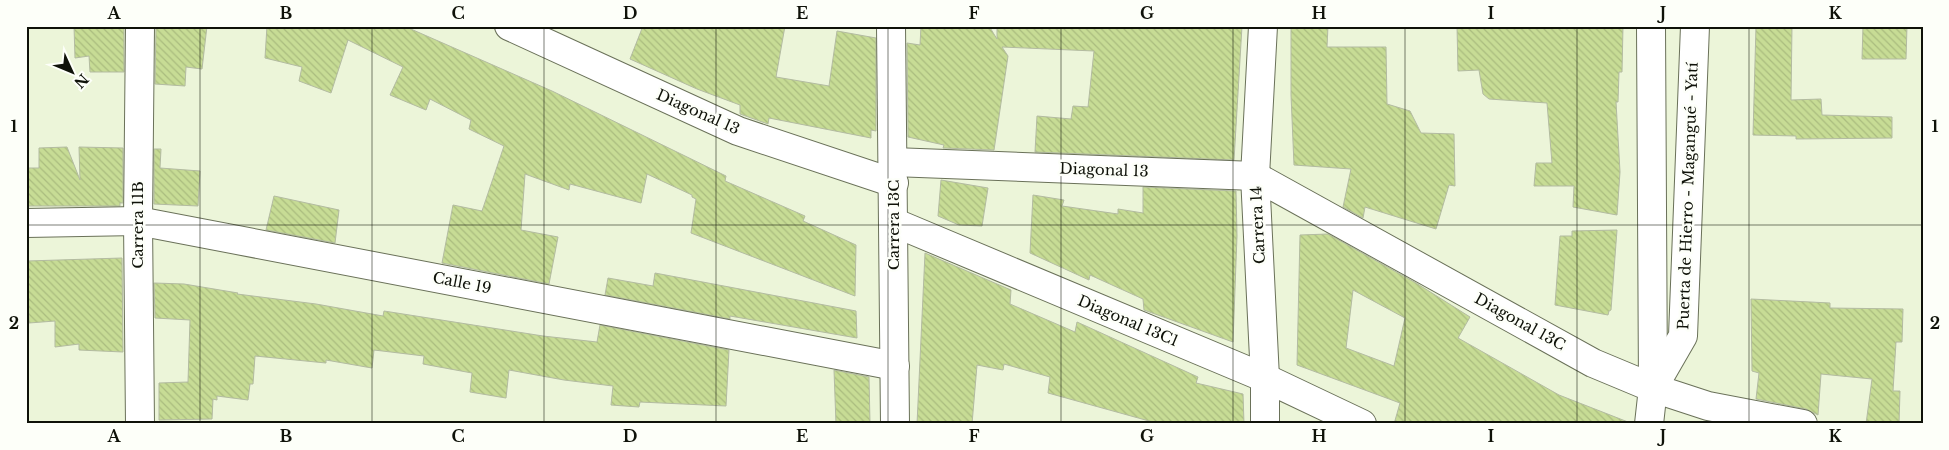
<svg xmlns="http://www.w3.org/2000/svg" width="1949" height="450" font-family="'Libre Baskerville',serif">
	<defs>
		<pattern id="building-back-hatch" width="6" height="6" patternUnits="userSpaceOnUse" patternTransform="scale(1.25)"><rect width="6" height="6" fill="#c7dc95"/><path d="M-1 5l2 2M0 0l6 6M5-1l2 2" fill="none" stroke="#aabc7f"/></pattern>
	</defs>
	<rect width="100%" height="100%" fill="#ecf5d9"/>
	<g fill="url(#building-back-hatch)" stroke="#b3bba1" fill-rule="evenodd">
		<polygon points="74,26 124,26 124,72 90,72 89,56 75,58"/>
		<polygon points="156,26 207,26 202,69 186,67 185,86 155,84"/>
		<polygon points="267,26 404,26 552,91 726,176 725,181 805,216 803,221 856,245 855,296 691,233 696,199 692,197 692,195 647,174 641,203 570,184 569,190 525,174 521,230 558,237 549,284 442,263 453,205 482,211 504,146 469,129 471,120 430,99 426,110 390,95 403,67 348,40 331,93 299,81 302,67 265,58"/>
		<polygon points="643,26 785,26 776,77 829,86 837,31 876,38 876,131 871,130 871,138 769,118 768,124 740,114 740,105 697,89 630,59"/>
		<polygon points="921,26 989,26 997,39 997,26 1242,26 1234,160 1035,152 1037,116 1071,119 1073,106 1088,107 1094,51 1002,47 1008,56 994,150 943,148 944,145 908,137 907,43 920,45"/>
		<polygon points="1291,26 1328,26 1327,47 1386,47 1387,104 1410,111 1421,133 1454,134 1455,186 1449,185 1436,229 1365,207 1363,218 1343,207 1351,169 1294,165 1291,95"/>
		<polygon points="1457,26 1623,26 1622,72 1619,72 1618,102 1616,102 1620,172 1617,215 1573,207 1574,186 1534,186 1536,163 1552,163 1547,103 1489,99 1483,94 1479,70 1458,71"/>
		<polygon points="1756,26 1792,26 1791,100 1821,99 1822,115 1892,117 1892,138 1796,139 1796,136 1753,135"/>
		<polygon points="1863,26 1907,26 1906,59 1862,59"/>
		<polygon points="67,147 80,180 79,147 123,148 123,203 120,203 120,206 26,206 26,168 39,168 39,148"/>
		<polygon points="154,149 161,149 160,168 200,171 198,206 154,204"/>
		<polygon points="941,180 988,188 982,226 959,225 938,216"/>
		<polygon points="1143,187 1236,191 1237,236 1233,342 1144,310 1143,299 1090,275 1089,280 1030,253 1033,195 1064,200 1062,206 1118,214 1118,209 1143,213"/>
		<polygon points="274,196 339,210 335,243 266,230"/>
		<polygon points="1617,230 1611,310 1609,311 1608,315 1555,305 1560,236 1572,236 1572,231"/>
		<path d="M 1328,234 L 1416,283 L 1470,317 L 1458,338 L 1559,395 L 1628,422 L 1628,424 L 1394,424 L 1400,403 L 1297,365 L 1300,235 ZM 1353,290 L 1405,318 L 1394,366 L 1346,348 Z"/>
		<polygon points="925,253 1011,290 1010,304 1075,332 1077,322 1198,377 1196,383 1243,394 1244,424 1160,424 1048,393 1050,377 1004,364 1003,370 977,365 972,424 917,424"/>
		<polygon points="122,258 123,352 79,350 79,344 55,347 55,321 29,323 27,261"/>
		<polygon points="655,273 856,311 857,338 730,316 730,319 605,295 608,278 653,286"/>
		<polygon points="154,283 184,284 238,293 237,294 316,304 383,316 384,311 543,336 597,342 600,325 729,350 726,406 640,402 639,407 611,405 613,386 564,380 509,370 506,398 470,392 472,373 423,364 424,356 374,350 372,368 326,360 326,363 255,356 253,384 250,384 248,400 217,396 217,400 213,399 212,419 159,420 159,383 188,382 190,320 155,318"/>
		<polygon points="1751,299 1830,303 1830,308 1903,309 1902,342 1896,342 1893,391 1900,391 1899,424 1866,424 1872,379 1821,374 1818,415 1806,409 1756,399 1759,373 1752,371"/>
		<polygon points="834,370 869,377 870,424 836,424"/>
	</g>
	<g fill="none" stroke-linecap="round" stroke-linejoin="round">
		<g stroke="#6a7159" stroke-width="30">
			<g id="minor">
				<polyline points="140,26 138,221 140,424"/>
				<polyline points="509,26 738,131 894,183"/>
				<polyline points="891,26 895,424"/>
				<polyline points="1263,26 1255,176 1265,378 1265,424"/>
				<polyline points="893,162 1255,176 1593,363 1653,388 1708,406 1803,424"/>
				<polyline points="893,222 1265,378 1362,424"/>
				<polyline points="26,223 138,221 895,366"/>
			</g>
		</g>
		<g stroke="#6a7159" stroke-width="30">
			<g id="trunk">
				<polyline points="1653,388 1683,336 1695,26"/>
				<polyline points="1649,424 1653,388 1651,26"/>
			</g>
		</g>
		<use href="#minor" stroke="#fff" stroke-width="28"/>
		<use href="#trunk" stroke="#fff" stroke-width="28"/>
	</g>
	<path fill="none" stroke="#0f1209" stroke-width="1" stroke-opacity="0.55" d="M 200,26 L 200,424M 372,26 L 372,424M 544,26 L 544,424M 716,26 L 716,424M 888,26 L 888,424M 1061,26 L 1061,424M 1233,26 L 1233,424M 1405,26 L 1405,424M 1577,26 L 1577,424M 1749,26 L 1749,424M 26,225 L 1923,225"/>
	<g text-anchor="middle" stroke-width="5" stroke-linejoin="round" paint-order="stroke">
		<g font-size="15" fill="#0f1209" stroke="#fdfff9">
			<text transform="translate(698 112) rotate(24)" y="5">Diagonal 13</text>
			<text transform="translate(1104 170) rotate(2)" y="5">Diagonal 13</text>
			<text transform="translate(1688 196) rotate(-88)" y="5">Puerta de Hierro - Magangué - Yatí</text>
			<text transform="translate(138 225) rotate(-90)" y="5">Carrera 11B</text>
			<text transform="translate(894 225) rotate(-90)" y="5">Carrera 13C</text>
			<text transform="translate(1258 225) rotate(-93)" y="5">Carrera 14</text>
			<text transform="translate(462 283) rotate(11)" y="5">Calle 19</text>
			<text transform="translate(1128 321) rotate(23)" y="5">Diagonal 13C1</text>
			<text transform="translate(1520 322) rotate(29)" y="5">Diagonal 13C</text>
		</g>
	</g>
	<rect width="1949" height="450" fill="none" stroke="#fdfff9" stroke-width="55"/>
	<g transform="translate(72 72) rotate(134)" stroke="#fdfff9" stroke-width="4" paint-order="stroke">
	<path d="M0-4L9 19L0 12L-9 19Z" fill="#0f1209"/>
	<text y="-8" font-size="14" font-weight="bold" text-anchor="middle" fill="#0f1209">N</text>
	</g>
	<rect x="28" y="28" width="1894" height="394" fill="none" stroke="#0f1209" stroke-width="2"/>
	<g font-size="16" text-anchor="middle" font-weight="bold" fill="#0f1209">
		<text x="114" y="19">A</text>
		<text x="286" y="19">B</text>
		<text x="458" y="19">C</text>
		<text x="630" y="19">D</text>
		<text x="802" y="19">E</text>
		<text x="974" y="19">F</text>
		<text x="1147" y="19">G</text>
		<text x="1319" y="19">H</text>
		<text x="1491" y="19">I</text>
		<text x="1663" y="19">J</text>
		<text x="1835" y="19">K</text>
		<text x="14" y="132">1</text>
		<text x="1935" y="132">1</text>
		<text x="14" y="329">2</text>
		<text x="1935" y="329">2</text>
		<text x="114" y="442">A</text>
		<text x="286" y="442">B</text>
		<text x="458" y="442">C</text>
		<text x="630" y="442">D</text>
		<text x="802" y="442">E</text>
		<text x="974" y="442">F</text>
		<text x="1147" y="442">G</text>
		<text x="1319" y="442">H</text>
		<text x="1491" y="442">I</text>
		<text x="1663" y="442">J</text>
		<text x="1835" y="442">K</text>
	</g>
</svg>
